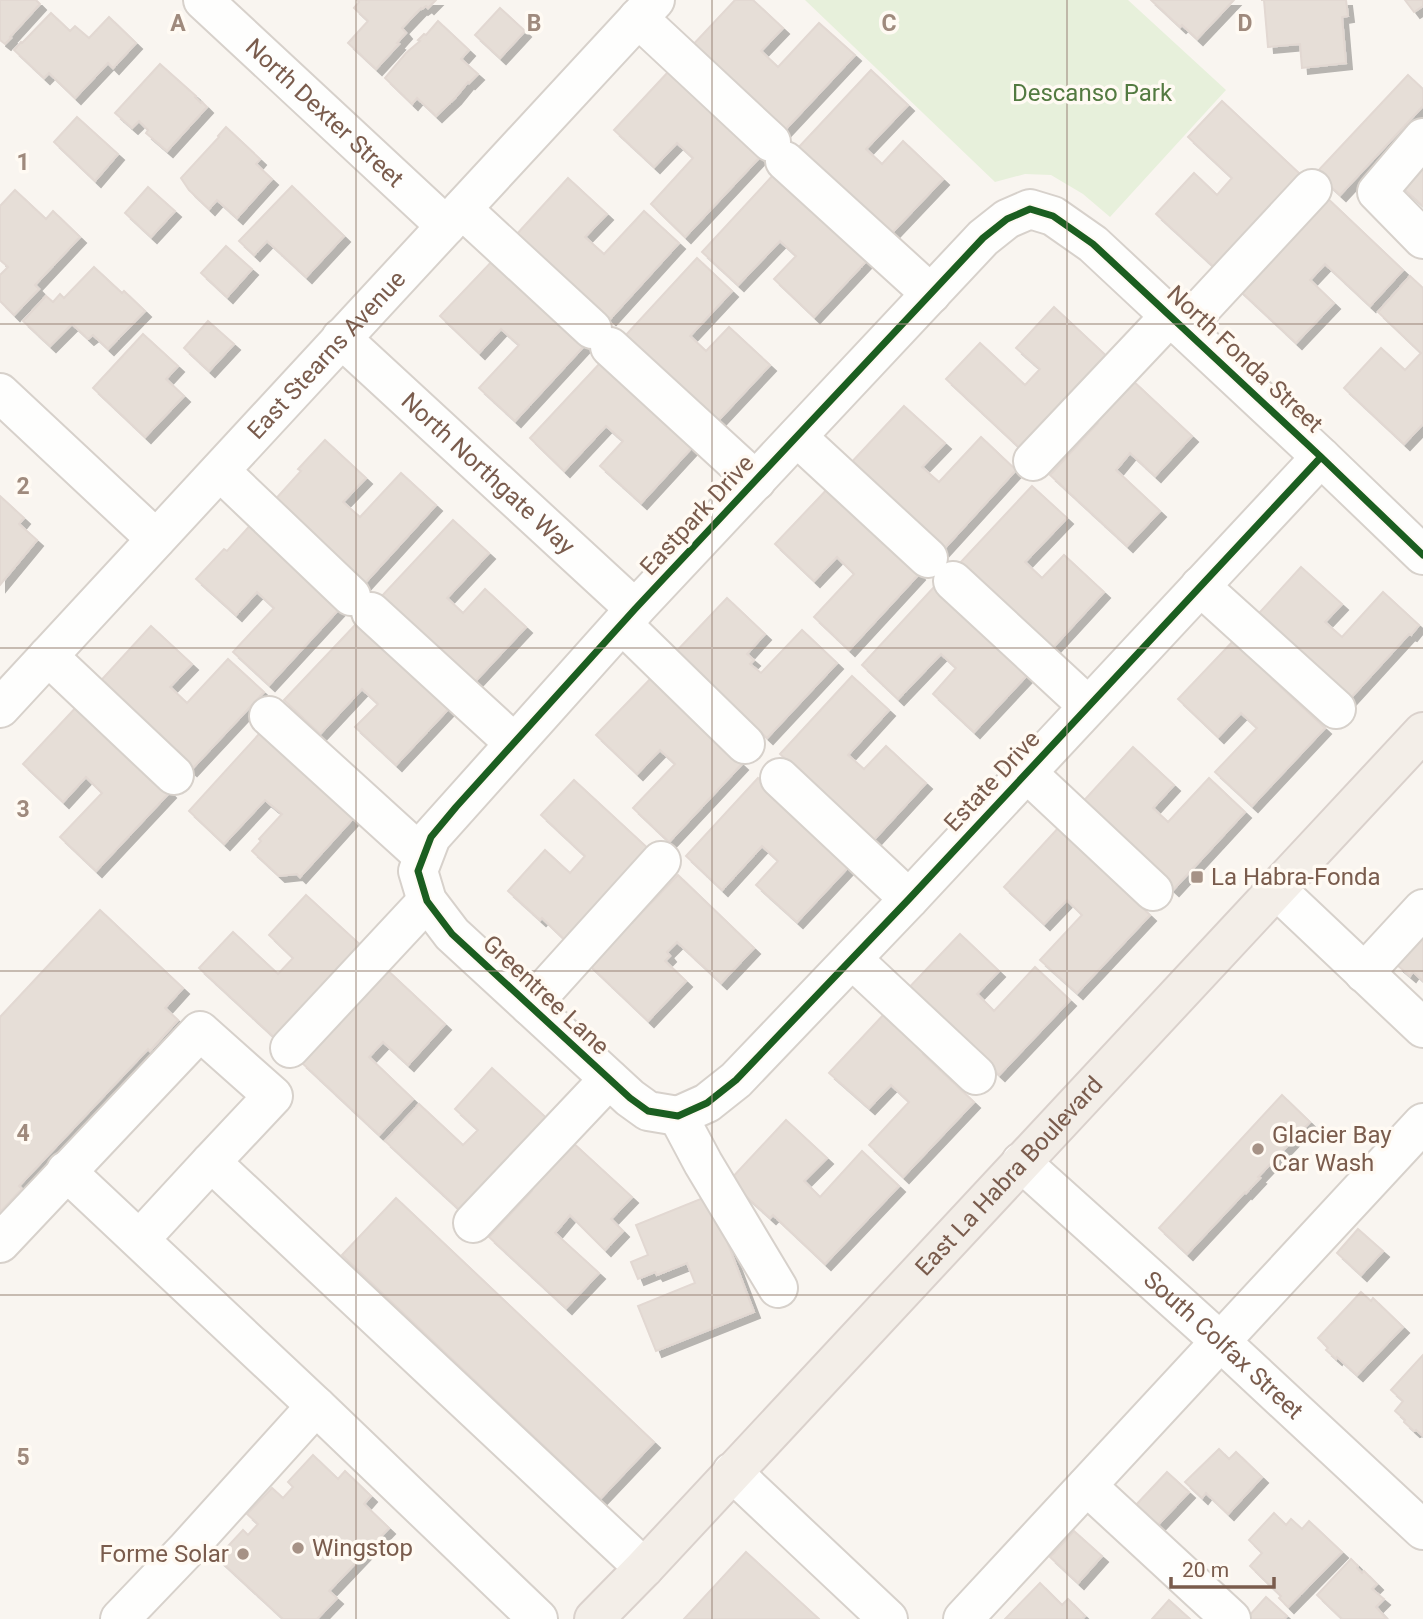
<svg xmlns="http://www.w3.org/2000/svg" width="1423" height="1619" font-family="Roboto,sans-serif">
	<defs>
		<filter id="shadow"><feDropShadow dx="6" dy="6" stdDeviation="0" flood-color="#0004"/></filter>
	</defs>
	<rect width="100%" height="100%" fill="#f9f5f0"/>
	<polygon fill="#e7f0db" points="805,0 1128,0 1226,90 1110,217 1083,194 1051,175 1025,174 995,182"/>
	<g fill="#e6ded7" stroke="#e2d8d2" stroke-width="2" filter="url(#shadow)">
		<polygon points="0,0 36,0 40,4 10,37 11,38 5,44 0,40"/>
		<polygon points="357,0 436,0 428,8 426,6 422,9 421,8 402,28 406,33 397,43 399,44 376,69 348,43 368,21 354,8 359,2"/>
		<polygon points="735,0 753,0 783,28 761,51 778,67 819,23 855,55 782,133 689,49"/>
		<polygon points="1151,0 1234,0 1197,39 1182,25 1180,27"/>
		<polygon points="1261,0 1346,0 1348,16 1342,17 1346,63 1302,68 1300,44 1268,47 1264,0"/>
		<polygon points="1405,0 1423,0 1423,6 1414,12"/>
		<polygon points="500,8 525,31 500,58 475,35"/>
		<polygon points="51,13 70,31 75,26 89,38 109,17 136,43 113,68 108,63 75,98 49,73 44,78 14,50 21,42 22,43"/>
		<polygon points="438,21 469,50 461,59 478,74 469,83 468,82 455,98 436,116 417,98 412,104 385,78 406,53 420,41 418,40 424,34 426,35"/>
		<polygon points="160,64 196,96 195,97 201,103 202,102 207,107 167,151 146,133 148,130 139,121 132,128 115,113"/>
		<polygon points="871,70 908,105 866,149 882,164 903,141 943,179 887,238 797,149"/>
		<polygon points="669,71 710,106 707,109 759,158 685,237 651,204 693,158 677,143 654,167 614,130"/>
		<polygon points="1408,75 1423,89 1423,106 1340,195 1316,173"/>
		<polygon points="1222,101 1300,174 1215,268 1156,214 1194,173 1217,195 1232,178 1188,137"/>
		<polygon points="77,117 118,154 95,181 54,142"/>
		<polygon points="226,127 260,159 256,164 272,179 237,218 217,200 209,209 189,190 181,178 219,137 218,136"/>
		<polygon points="1423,168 1423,206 1404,189"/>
		<polygon points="775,173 871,256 814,317 774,279 796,256 780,241 738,285 702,252"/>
		<polygon points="568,178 607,214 585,237 604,254 644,211 679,243 610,319 516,235"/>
		<polygon points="292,186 344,236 306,277 267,241 254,255 239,241"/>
		<polygon points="148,187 175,211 151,237 125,213"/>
		<polygon points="15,190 46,219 53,211 80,237 35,285 39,289 14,315 0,301 0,275 8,267 0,260 0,206"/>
		<polygon points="1325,196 1403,270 1370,306 1325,264 1310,280 1334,303 1296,343 1235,286"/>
		<polygon points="226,246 252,269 227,297 201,273"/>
		<polygon points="497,256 554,318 584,346 515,421 479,388 519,345 501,329 479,353 440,316"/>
		<polygon points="697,258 732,291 690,336 706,351 729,327 770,365 714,425 625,336"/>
		<polygon points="94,267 122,293 124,291 145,311 108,349 93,335 88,339 72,324 50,346 23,321 46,296 53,302 60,294 64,298"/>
		<polygon points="1410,276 1423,288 1423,424 1404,444 1344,388 1381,348 1405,370 1421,353 1378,312"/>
		<polygon points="1054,307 1114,363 1025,453 946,379 980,343 1025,385 1040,369 1016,348"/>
		<polygon points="208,321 234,344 209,371 184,348"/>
		<polygon points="143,334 178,366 166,379 184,396 145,437 93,388"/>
		<polygon points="602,361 697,442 641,503 600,466 623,441 606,426 564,471 530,438"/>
		<polygon points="1131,379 1192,436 1155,476 1130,453 1116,470 1160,511 1127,546 1050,475 1098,423 1094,420"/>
		<polygon points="904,406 945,443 922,467 939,482 981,437 1016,470 943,550 848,466"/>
		<polygon points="325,440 366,478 343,502 360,517 401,473 436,505 365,583 272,503 301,471 298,469"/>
		<polygon points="832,484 919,574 849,650 814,617 854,574 837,557 814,581 775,544"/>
		<polygon points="1032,486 1067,518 1025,562 1042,578 1064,555 1104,592 1048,653 959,564"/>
		<polygon points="0,496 24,518 19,524 37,540 0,585"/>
		<polygon points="255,520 341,607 269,685 233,652 274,608 257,592 236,615 196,579 224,549 227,551"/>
		<polygon points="453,520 489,553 447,598 463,613 485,589 526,627 469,688 380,598"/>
		<polygon points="1301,567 1342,604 1325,622 1342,637 1383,592 1419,625 1411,635 1409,634 1346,703 1251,622"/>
		<polygon points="935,586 1032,670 974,732 933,694 956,668 941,654 898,699 862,665"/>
		<polygon points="727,598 765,634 747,654 754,660 750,664 761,673 802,630 837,663 767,738 735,708 671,657"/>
		<polygon points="358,622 453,704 396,765 355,727 378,704 362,689 320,734 284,700"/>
		<polygon points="151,626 192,664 170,687 187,703 228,659 264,692 191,770 95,687"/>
		<polygon points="1236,638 1275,676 1272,679 1325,728 1252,806 1215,772 1257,728 1241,713 1218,737 1178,699"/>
		<polygon points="654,675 690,716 742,764 669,842 633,808 675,764 660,750 637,774 596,735"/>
		<polygon points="852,676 889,710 848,755 864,769 886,746 926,783 870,844 833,803 780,754"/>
		<polygon points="80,703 170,792 96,871 60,837 102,793 86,777 63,802 23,764"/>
		<polygon points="260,733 356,815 300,877 297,874 279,876 252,851 261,841 259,839 282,814 265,800 224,844 189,811"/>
		<polygon points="1133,747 1174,785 1153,808 1168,822 1209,778 1245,812 1173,890 1121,842 1077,808"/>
		<polygon points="758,778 810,826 854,861 797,922 756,885 778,861 762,846 722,890 686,856"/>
		<polygon points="574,780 652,852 571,946 542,918 540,920 508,891 545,850 570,873 585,856 541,815"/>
		<polygon points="1061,825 1101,862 1097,865 1150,915 1077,993 1040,960 1082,915 1067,900 1044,924 1004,887"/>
		<polygon points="678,875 754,948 721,983 677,942 667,952 670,956 665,961 686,981 648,1021 587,963 624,924 628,927"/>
		<polygon points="306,895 367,951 278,1041 199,968 233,932 278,974 293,958 269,935"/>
		<polygon points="100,910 183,988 165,1008 178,1020 150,1051 148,1049 19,1186 22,1189 0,1212 0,1017"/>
		<polygon points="960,934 999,971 977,994 994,1011 1035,967 1070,1000 999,1075 968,1046 903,994"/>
		<polygon points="1423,937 1423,981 1413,972 1410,976 1397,965"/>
		<polygon points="384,967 445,1024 408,1065 383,1042 369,1057 413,1099 379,1135 301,1062"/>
		<polygon points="886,1012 927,1050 923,1054 974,1102 903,1177 869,1145 909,1102 891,1085 869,1108 829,1073"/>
		<polygon points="492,1068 553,1124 464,1214 385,1141 419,1104 463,1145 478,1130 455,1109"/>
		<polygon points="1282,1095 1310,1122 1258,1177 1260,1178 1246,1193 1245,1192 1187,1254 1159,1228"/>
		<polygon points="786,1120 827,1158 804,1181 820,1197 862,1151 899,1186 825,1264 773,1215 770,1218 729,1181"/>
		<polygon points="571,1141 632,1197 611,1219 623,1231 605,1250 570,1215 555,1233 599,1273 566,1308 489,1237 532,1191 530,1189"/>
		<polygon points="713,1194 732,1243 728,1244 754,1312 656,1351 638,1306 695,1283 687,1263 657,1275 655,1272 638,1279 631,1262 648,1255 636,1225"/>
		<polygon points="396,1198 654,1442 600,1499 342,1255"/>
		<polygon points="1358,1229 1383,1251 1361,1275 1337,1253"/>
		<polygon points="1361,1292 1371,1301 1373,1298 1403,1327 1357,1375 1337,1357 1336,1359 1326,1350 1328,1348 1318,1338"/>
		<polygon points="1423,1355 1423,1436 1416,1430 1414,1431 1404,1422 1405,1420 1395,1411 1403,1401 1391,1390"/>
		<polygon points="1219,1449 1229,1459 1236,1452 1262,1477 1228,1514 1206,1493 1202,1498 1185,1482"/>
		<polygon points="313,1455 338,1479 345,1471 371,1496 364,1504 389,1528 329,1591 337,1598 317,1619 283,1619 217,1558 243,1530 248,1535 258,1524 247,1514 272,1488 283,1498 293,1487 288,1482"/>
		<polygon points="1167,1472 1189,1492 1156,1527 1134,1507"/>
		<polygon points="1274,1513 1286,1525 1291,1519 1302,1529 1309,1521 1342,1552 1288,1607 1279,1598 1281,1596 1250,1566 1262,1553 1249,1540"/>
		<polygon points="1074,1531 1102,1556 1078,1583 1050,1557"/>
		<polygon points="746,1552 819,1619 684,1619"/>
		<polygon points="1351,1559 1358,1566 1357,1568 1362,1573 1364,1571 1377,1584 1372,1589 1384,1599 1376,1607 1387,1619 1342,1619 1317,1595"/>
		<polygon points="1040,1583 1062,1605 1068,1599 1085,1616 1082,1619 1005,1619"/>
		<polygon points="1266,1597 1287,1616 1284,1619 1252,1619 1249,1616"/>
		<polygon points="1169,1600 1190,1619 1152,1619"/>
	</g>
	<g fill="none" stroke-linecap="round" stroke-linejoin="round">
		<g stroke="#d7d1cb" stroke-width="42">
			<g id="minor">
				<path id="s1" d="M 203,0 L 446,226"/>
				<polyline points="638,18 771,142"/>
				<polyline points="1423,138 1377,192 1423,239"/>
				<polyline points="785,161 931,294"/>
				<polyline points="462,209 592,329"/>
				<polyline points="1183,328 1312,189"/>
				<path id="s2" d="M 341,338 L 635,609"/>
				<polyline points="610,347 756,481"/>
				<polyline points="0,393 156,539"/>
				<polyline points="797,437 928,558"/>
				<polyline points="1033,461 1170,316"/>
				<polyline points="220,471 351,596"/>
				<polyline points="953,581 1088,706"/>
				<polyline points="1200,586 1336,709"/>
				<polyline points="371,612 514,743"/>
				<polyline points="622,624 745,744"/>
				<polyline points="48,656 174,775"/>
				<path id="s3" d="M 0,708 L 655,0"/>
				<polyline points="269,716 423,856"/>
				<polyline points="1026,772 1153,891"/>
				<polyline points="780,778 909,899"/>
				<polyline points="1276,889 1423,1028"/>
				<polyline points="852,959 976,1075"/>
				<polyline points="1364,973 1423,909"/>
				<polyline points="530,1006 661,861"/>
				<polyline points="290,1048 427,901"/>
				<polyline points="678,1116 648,1111 630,1098 452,934 427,901 418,871 431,837 635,609 983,238 1007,219 1030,209 1053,216 1093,244 1321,457 1423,555"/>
				<polyline points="678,1116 707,1103 736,1080 909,899 1321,457"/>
				<polyline points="678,1116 703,1163 778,1288"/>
				<path id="s4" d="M 1021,1162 L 1221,1342 L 1423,1530"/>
				<polyline points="66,1171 316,1406"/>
				<polyline points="473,1223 609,1079"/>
				<polyline points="140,1239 211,1162"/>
				<polyline points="0,1243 200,1031 273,1096 211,1162 644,1568"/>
				<polyline points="732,1472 888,1619"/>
				<polyline points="1087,1486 1231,1619"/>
				<polyline points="120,1619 185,1551 316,1406 538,1619"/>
				<polyline points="963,1619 1423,1123"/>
			</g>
		</g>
		<g stroke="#dad1cc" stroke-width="42">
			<g id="major">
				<path id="s5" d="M 594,1619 L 644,1568 L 1423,732"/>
			</g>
		</g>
		<use href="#minor" stroke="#fefefd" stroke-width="38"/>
		<use href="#major" stroke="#f3eee8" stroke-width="38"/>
		<g stroke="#fffaf3" stroke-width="11">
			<polyline id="cycleway" points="1321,457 909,899 736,1080 707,1103 678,1116 648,1111 630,1098 452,934 427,901 418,871 431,837 456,807 635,609 983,238 1007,219 1030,209 1053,216 1093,244 1321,457 1423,555"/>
		</g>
		<use href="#cycleway" stroke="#1b5e20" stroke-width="7"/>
	</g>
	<path fill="none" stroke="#9f8a7d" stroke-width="2" stroke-opacity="0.55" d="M 356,0 L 356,1619M 712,0 L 712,1619M 1067,0 L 1067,1619M 0,324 L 1423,324M 0,648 L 1423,648M 0,971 L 1423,971M 0,1295 L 1423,1295"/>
	<g fill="#a69286" stroke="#fffaf3" stroke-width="2.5">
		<rect x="1190" y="870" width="14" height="14" rx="3.5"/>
		<circle cx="1258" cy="1149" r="7"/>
		<circle cx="298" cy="1548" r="7"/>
		<circle cx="243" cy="1554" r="7"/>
	</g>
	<g text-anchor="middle" stroke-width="7" stroke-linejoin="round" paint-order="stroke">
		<g font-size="24" fill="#537a41" stroke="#fffaf3">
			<text x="1092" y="101">Descanso Park</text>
		</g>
		<g font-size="24" fill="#7a5c4d" stroke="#fffaf3">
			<text dy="8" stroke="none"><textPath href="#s1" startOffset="166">North Dexter Street</textPath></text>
			<text dy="8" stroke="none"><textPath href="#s3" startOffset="481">East Stearns Avenue</textPath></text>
			<text transform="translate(1245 359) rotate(43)" y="8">North Fonda Street</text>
			<text dy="8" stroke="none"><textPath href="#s2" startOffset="200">North Northgate Way</textPath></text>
			<text transform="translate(697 515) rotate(-47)" y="8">Eastpark Drive</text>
			<text transform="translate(992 781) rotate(-47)" y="8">Estate Drive</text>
			<text transform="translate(546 995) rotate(43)" y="8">Greentree Lane</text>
			<text dy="8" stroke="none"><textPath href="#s5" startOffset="607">East La Habra Boulevard</textPath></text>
			<text dy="8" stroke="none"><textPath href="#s4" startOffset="273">South Colfax Street</textPath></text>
		</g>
		<g font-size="24" fill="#7a5c4d" stroke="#fffaf3" text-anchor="start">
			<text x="1211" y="885">La Habra-Fonda</text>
			<text x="1272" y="1143">Glacier Bay<tspan x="1272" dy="28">Car Wash</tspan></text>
			<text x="312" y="1556">Wingstop</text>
			<text x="229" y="1562" text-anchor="end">Forme Solar</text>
		</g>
	</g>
	<g font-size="23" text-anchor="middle" font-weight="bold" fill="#9f8a7d" stroke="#fffaf3" stroke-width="7" stroke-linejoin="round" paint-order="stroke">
		<text x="178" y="31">A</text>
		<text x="534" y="31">B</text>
		<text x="889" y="31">C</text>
		<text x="1245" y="31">D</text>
		<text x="23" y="170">1</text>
		<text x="23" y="494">2</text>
		<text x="23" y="817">3</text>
		<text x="23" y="1141">4</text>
		<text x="23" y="1465">5</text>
	</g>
	<path d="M1171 1577v10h103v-10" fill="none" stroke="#7a5c4d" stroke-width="3.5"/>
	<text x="1182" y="1577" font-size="21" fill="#7a5c4d" stroke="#fffaf3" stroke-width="5" paint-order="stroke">20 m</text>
</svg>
